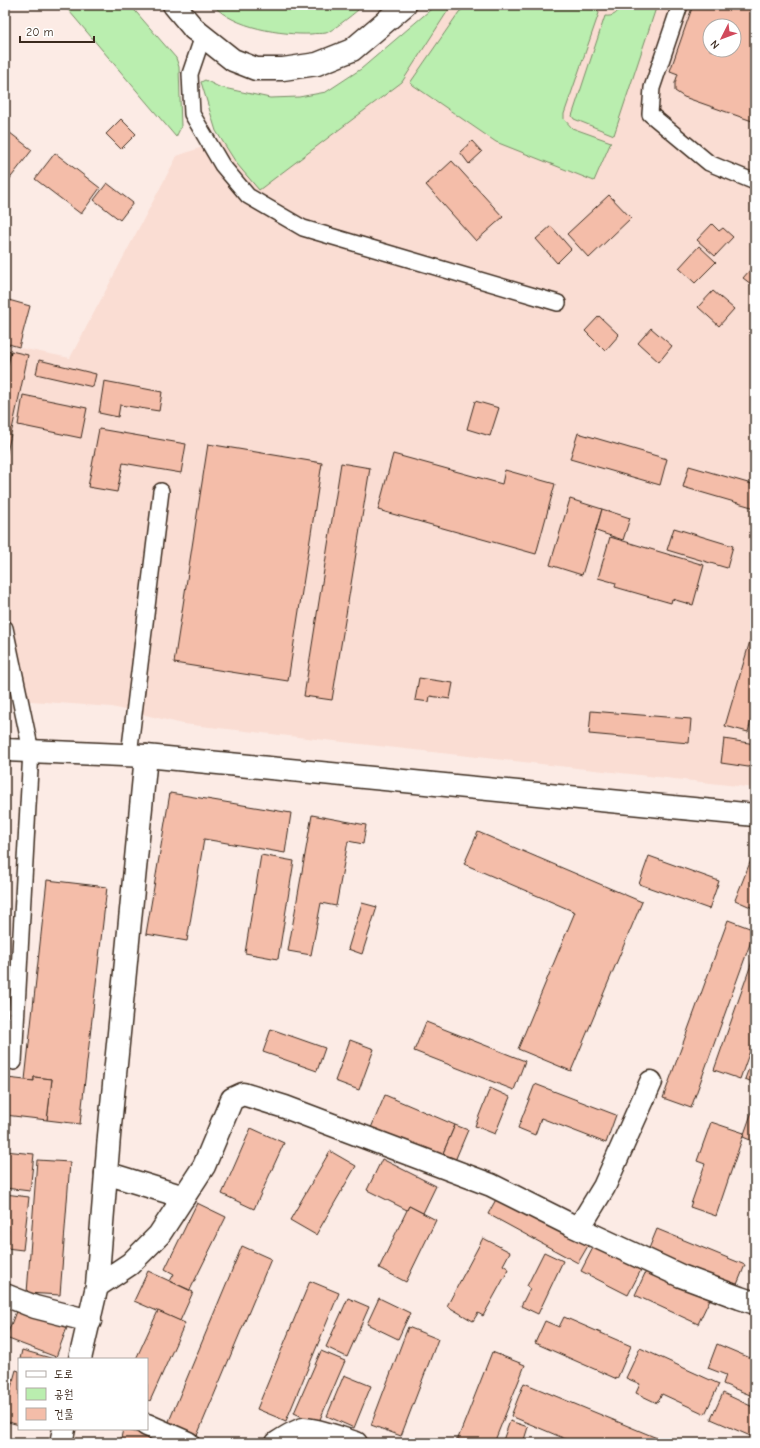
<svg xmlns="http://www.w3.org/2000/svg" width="760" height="1448" font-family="'Comic Neue','Poor Story',sans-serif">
	<rect width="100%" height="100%" fill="#fcebe5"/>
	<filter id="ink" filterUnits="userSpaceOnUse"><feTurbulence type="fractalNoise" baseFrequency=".025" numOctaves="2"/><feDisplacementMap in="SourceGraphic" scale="8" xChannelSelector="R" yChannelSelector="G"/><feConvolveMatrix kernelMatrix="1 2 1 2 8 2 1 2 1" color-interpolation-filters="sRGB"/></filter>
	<g filter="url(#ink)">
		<path fill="#faddd3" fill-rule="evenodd" d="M 445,5 L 755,5 L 755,788 L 183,724 L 112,707 L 5,699 L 5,345 L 70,358 L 177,156 L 251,130 L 350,85 ZM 710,26 L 734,26 L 734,50 L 710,50 Z"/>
		<g fill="#baeeaf" stroke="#7a8c66">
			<polygon points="64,5 130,5 176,58 179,67 181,127 176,137"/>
			<path d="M 213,5 L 355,5 L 358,10 C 352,15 332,31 326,33 C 322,34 315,33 311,34 C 281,35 234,28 213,5 Z"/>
			<polygon points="436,5 453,5 449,9 402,82 259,190 237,164 216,131 201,82 205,80 219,87 270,98 299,97 326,92 361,69"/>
			<polygon points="468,5 594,5 599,13 564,114 564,119 572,128 611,142 594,181 496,142 410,83 459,12"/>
			<path d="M 620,5 L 657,5 L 614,135 L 574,119 L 572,116 L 605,16 C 613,17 619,13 620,5 Z"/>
		</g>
		<g fill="#f4bda9" stroke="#3b2a1e" fill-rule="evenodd">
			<path d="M 693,5 L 755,5 L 755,122 L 684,97 L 675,91 L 675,83 L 678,74 L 670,71 ZM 710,26 L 734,26 L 734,50 L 710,50 Z"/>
			<polygon points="121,119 136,134 121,149 106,134"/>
			<polygon points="5,129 32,150 5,185"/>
			<polygon points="472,141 482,152 469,164 460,152"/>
			<polygon points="55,153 100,188 81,214 35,179"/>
			<polygon points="452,161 503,217 476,241 426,185"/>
			<polygon points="107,183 133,203 120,220 94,200"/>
			<polygon points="609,195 631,218 589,258 567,234"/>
			<polygon points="712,224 719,231 723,228 733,237 715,256 697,240"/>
			<polygon points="551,226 571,249 557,263 536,239"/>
			<polygon points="699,246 716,262 695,283 679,268"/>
			<polygon points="755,264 755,287 743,278"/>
			<polygon points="713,291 734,309 719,326 698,307"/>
			<polygon points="5,299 30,306 19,347 5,343"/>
			<polygon points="599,316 619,335 605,351 585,331"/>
			<polygon points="651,328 672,346 659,362 638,343"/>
			<polygon points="5,350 11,351 5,379"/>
			<polygon points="11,351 28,355 5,462 5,379"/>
			<polygon points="39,360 96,374 93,387 36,374"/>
			<polygon points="104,381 162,392 159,411 120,405 118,417 99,413"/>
			<polygon points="23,395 87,408 81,438 18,425"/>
			<polygon points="475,401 499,408 490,436 467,429"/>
			<polygon points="99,429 186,444 181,473 123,463 117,492 88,487"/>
			<polygon points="578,433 667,459 660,485 570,459"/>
			<polygon points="208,444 322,463 288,681 174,663"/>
			<polygon points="393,454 502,484 505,470 555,484 536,554 378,510"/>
			<polygon points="341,463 370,468 332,700 304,696"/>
			<polygon points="689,466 755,485 755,508 683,487"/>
			<polygon points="570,499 602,509 582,575 550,565"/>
			<polygon points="602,509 630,518 623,540 596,531"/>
			<polygon points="674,528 733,546 727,568 667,550"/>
			<polygon points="610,537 704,565 693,605 672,599 671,603 615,587 616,583 598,578"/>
			<polygon points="755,624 755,707 748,732 725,726"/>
			<polygon points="419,678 453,683 450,699 430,696 429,702 415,700"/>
			<polygon points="591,711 691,719 689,743 589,734"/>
			<polygon points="724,739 755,744 755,768 721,763"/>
			<polygon points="170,793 291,813 285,853 204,839 187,941 146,934"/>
			<polygon points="312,815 366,825 363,844 348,841 336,906 321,903 311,955 288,951"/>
			<polygon points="478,832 642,902 571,1071 518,1049 575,912 464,864"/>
			<polygon points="755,850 755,909 735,900"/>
			<polygon points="261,855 294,861 278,959 245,953"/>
			<polygon points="649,856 719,881 709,909 639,884"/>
			<polygon points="47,880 107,887 80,1124 47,1120 52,1079 34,1077 34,1081 25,1080"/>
			<polygon points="362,903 377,907 362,954 348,949"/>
			<polygon points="728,920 755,930 691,1108 663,1098"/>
			<polygon points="755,953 755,1037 740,1079 714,1070"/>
			<polygon points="426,1022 525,1061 514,1090 414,1051"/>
			<polygon points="271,1029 325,1048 317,1071 263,1052"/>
			<polygon points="350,1040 374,1049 359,1090 335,1081"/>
			<polygon points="754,1054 755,1055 755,1083 745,1079"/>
			<polygon points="34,1077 52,1079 47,1120 5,1115 5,1084 7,1084 7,1078 34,1081"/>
			<polygon points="535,1084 616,1115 606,1143 541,1118 535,1135 518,1128"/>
			<polygon points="490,1088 510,1097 495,1134 475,1126"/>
			<polygon points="385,1095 455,1125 441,1158 371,1128"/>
			<polygon points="755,1103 755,1142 743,1137"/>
			<polygon points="711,1122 744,1133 716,1216 690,1207 705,1164 697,1161"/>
			<polygon points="455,1125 468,1130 454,1163 441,1158"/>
			<polygon points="251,1128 284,1143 254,1209 222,1194"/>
			<polygon points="5,1151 34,1154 30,1191 5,1188"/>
			<polygon points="330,1151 356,1166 316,1235 290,1220"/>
			<polygon points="382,1159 436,1186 423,1213 409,1206 407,1210 367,1190"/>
			<polygon points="37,1160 70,1162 60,1295 27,1293"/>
			<polygon points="5,1194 29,1197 23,1250 6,1248 8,1230 5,1230"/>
			<polygon points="499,1194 589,1244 578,1263 488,1214"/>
			<polygon points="197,1203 226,1217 190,1290 170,1281 174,1274 165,1269"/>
			<polygon points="409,1206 436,1220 406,1282 379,1268"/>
			<polygon points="657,1229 745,1265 736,1287 648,1251"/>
			<polygon points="483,1238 510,1252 503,1265 509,1269 483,1316 478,1313 473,1321 447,1306"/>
			<polygon points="596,1242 643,1266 628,1295 581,1271"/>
			<polygon points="242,1246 271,1259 196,1438 167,1426"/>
			<polygon points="544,1252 563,1261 538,1314 521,1306 530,1288 527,1286"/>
			<polygon points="647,1269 710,1299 698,1324 635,1295"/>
			<polygon points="148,1271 193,1292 180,1321 134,1301"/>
			<polygon points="310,1281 339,1293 286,1421 257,1409"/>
			<polygon points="348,1298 369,1307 347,1357 326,1347"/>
			<polygon points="379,1298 410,1313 398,1339 367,1324"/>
			<polygon points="18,1306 68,1325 56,1357 6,1338"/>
			<polygon points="158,1311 185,1323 150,1401 147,1400 147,1359 136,1359"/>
			<polygon points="564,1317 631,1346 617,1379 535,1343 545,1321 559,1327"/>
			<polygon points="408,1327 438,1339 401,1436 371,1425"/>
			<polygon points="717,1344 755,1360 755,1397 723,1384 726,1375 708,1368"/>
			<polygon points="640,1348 719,1384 705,1414 662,1394 657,1403 636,1393 640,1384 626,1378"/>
			<polygon points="22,1350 54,1359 20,1359"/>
			<polygon points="321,1351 345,1361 318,1424 294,1413"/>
			<polygon points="492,1352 525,1365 494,1443 462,1443 457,1441"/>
			<polygon points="16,1370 19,1371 19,1425 5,1421 5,1409"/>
			<polygon points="344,1375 371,1386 354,1428 327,1416"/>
			<polygon points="524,1383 669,1443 575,1443 511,1416"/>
			<polygon points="723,1393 755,1408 755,1438 711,1419"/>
			<polygon points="510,1421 528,1427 523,1443 502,1443"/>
			<polygon points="123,1429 155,1437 154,1443 120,1443"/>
		</g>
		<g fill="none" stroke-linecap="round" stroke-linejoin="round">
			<g stroke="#3b2a1e" stroke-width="18">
				<g id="service">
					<polyline points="680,5 652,88 650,114 709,163 755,182"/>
					<polyline points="203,36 190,74 192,114 222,165 248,196 303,228 558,303"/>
					<polyline points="5,628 31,751 14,1062"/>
					<polyline points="129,755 161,491"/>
				</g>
			</g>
			<g stroke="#3b2a1e" stroke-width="25">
				<g id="minor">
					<polyline points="194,29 233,60 256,69 283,69 317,64 352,50 405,5"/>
					<polyline points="106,1173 184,1197"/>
					<polyline points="579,1228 604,1187 651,1082"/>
					<polyline points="97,1286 130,1264 159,1235 204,1166 232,1099 243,1094 285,1107 491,1185 571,1225 681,1276 740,1298 755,1303"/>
					<polyline points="5,1295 35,1307 90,1321"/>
					<polyline points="80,1359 97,1286 109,1136 146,756"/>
					<polyline points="147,1425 188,1443"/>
					<polyline points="61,1443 64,1429"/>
					<path d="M 277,1443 C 283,1439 297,1430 304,1429 C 318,1429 342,1439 356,1443"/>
				</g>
			</g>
			<g stroke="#3b2a1e" stroke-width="25">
				<g id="secondary">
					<polyline points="174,5 194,29"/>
					<polyline points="5,750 146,756 755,815"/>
				</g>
			</g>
			<use href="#service" stroke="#fff" stroke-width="15"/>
			<use href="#minor" stroke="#fff" stroke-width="22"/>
			<use href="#secondary" stroke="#fff" stroke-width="22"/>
		</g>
	</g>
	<rect width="760" height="1448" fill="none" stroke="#fff" stroke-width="20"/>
	<rect x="10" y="10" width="740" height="1428" fill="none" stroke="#3b2a1e" stroke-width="1.5" filter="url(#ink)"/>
	<rect x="18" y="1358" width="130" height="72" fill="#ffffff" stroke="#b1aaa5"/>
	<rect x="26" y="1371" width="20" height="6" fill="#ffffff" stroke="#b1aaa5"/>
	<text x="54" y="1378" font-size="12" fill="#3b2a1e">도로</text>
	<rect x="26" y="1388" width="20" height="12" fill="#baeeaf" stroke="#b1aaa5"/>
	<text x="54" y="1398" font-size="12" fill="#3b2a1e">공원</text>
	<rect x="26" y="1408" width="20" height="12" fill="#f4bda9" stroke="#b1aaa5"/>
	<text x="54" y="1418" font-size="12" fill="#3b2a1e">건물</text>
	<g transform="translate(722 38) rotate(228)"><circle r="19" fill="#ffffff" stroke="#b1aaa5"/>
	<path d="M0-3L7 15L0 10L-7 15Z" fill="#d1495b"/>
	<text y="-6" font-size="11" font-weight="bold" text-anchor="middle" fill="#3b2a1e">N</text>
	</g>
	<path d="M20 36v6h74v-6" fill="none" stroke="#3b2a1e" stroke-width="2"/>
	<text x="26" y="36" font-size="12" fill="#3b2a1e" stroke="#ffffff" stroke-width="3" paint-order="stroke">20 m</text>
</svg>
